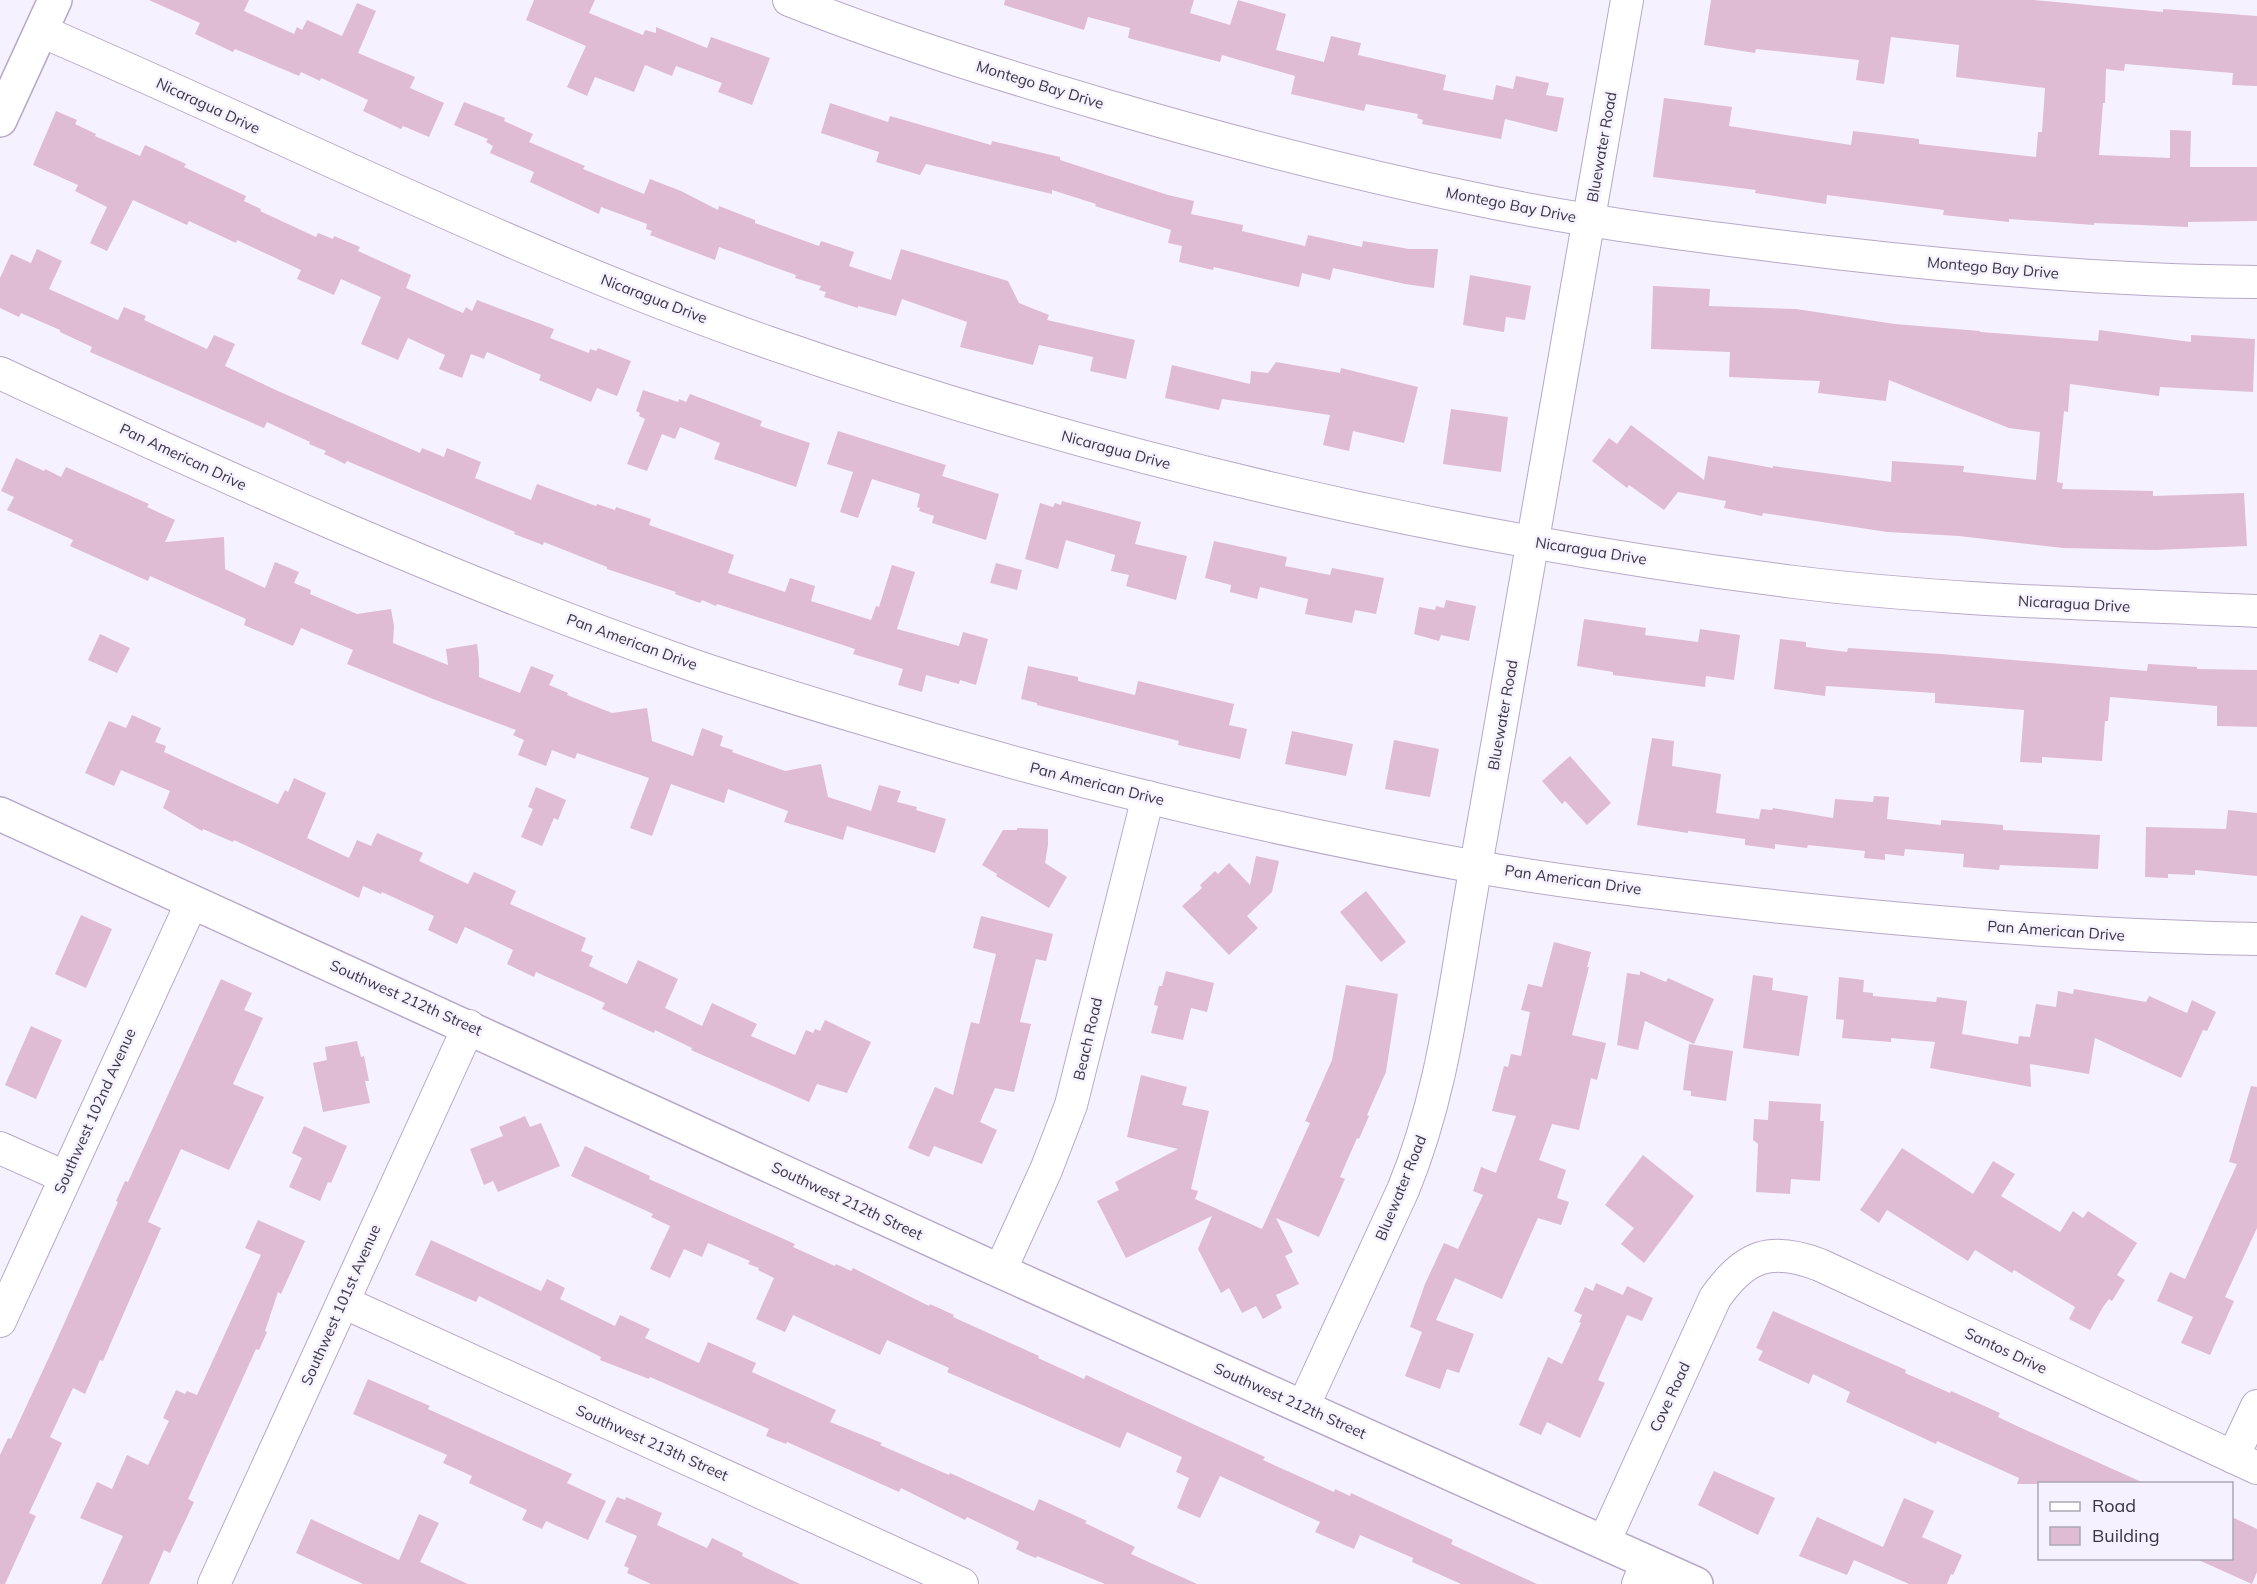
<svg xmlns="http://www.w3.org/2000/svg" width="2257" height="1584" font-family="Mulish,sans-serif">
	<rect width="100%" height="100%" fill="#f6f1ff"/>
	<g fill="#dfbcd4">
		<polygon points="149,0 249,0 244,11 294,34 297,27 302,30 307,20 342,36 357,3 376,11 358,53 415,77 410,88 444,103 429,137 403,126 401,129 363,111 368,100 321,78 320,81 301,72 299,76 235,49 233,52 195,34 200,23"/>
		<polygon points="534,0 595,0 589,13 643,35 645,30 656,33 656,27 707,48 711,37 770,58 752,105 718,92 722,83 676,66 672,76 645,65 634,92 595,77 587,96 567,87 586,46 526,20"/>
		<polygon points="1005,0 1194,0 1190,13 1230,25 1238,0 1286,14 1276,50 1324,62 1331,36 1361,43 1358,55 1446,75 1443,90 1493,100 1496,85 1513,89 1516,76 1549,83 1546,95 1564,98 1557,132 1505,119 1501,139 1422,124 1423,120 1417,118 1418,114 1366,104 1364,111 1291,94 1295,76 1222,55 1220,62 1128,38 1130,28 1088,17 1084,30 1004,5"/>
		<polygon points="1711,0 2034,0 2163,12 2163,9 2257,16 2257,86 2232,85 2233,73 2125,64 2124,71 2106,69 2105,103 2103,103 2099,155 2170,158 2170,130 2191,131 2190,167 2257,167 2257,221 2188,222 2188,227 2094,223 2094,225 2009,219 2009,222 1943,215 1944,210 1827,195 1826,204 1755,193 1756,190 1653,177 1664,98 1732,107 1729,126 1851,145 1853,131 1919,139 1919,144 2036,157 2038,132 2042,132 2045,88 1956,77 1959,45 1891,37 1884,84 1856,80 1859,60 1756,49 1755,53 1704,45"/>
		<polygon points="464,102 505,118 504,121 533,134 529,142 585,166 583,169 644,194 650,179 681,191 718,210 719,206 755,220 755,223 819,246 821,241 854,252 849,266 891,280 901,249 1008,281 1019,303 1049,315 1047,320 1135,340 1126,379 1090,371 1093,357 1039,345 1033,365 960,347 967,322 902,299 896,316 858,306 858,308 824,297 826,292 819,290 821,286 795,278 796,275 719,247 715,260 650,235 652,231 646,229 647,224 601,207 599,214 530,182 534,172 490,153 493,146 486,142 488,139 454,125"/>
		<polygon points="830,103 888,122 890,116 991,145 992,141 1060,157 1060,160 1168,195 1194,201 1191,214 1243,225 1242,231 1305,246 1308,235 1362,247 1363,241 1409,249 1438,249 1434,288 1405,284 1333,268 1330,280 1302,273 1299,287 1214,267 1213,270 1179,262 1182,246 1168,243 1171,230 1095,206 1096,204 1052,190 1052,194 926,164 920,175 876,162 879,152 821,133"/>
		<polygon points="56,111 77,120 75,124 96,134 95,136 140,156 145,145 186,164 184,167 246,196 244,201 261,209 260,211 316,237 318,233 333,239 334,236 360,247 358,251 411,275 406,288 463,313 466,307 472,311 477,300 554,329 550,338 589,353 590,349 596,351 598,348 631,361 617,396 597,388 591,402 539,380 541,375 487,352 484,359 471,354 462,378 439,369 445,355 408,338 398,360 361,344 381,297 341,279 334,295 297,279 301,270 237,240 236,243 189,221 187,225 133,200 107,251 90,243 107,207 75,191 78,185 33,165"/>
		<polygon points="37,249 62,261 49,289 118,320 124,307 146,316 144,320 207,349 214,335 235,344 225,366 278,391 420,453 422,448 444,457 447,448 481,462 475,478 531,500 537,484 596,506 597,504 615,510 616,507 651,519 649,525 734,555 728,573 785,592 790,578 815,586 811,601 871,620 876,606 879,607 892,565 915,572 897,629 959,646 963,632 988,639 976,685 960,680 959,684 926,675 922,692 898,685 903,669 853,654 855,649 785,626 717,604 716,606 702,600 700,603 675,594 676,592 607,569 607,567 544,542 543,545 514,534 515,532 347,461 345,464 335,459 324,454 326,451 309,444 310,442 267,422 264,428 90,352 92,347 60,332 60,330 21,313 19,317 0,308 0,278 11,254 31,263"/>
		<polygon points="1470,275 1531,286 1525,320 1506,317 1504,332 1463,325"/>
		<polygon points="1653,286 1710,289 1709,306 1796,309 1895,324 1980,331 1980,332 2098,341 2099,330 2191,342 2191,335 2255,339 2253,392 2160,387 2159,396 2070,384 2068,412 2064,411 2057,482 2063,483 2062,489 2153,491 2153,496 2244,493 2247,546 2156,550 2063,548 1959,536 1887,532 1763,513 1762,516 1724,508 1726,501 1678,492 1664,510 1629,485 1627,488 1592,461 1609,438 1617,444 1631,425 1704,480 1708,456 1773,468 1773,466 1891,482 1892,461 1964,466 1963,472 2036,480 2040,432 2009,428 1889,380 1886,401 1818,393 1820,381 1729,377 1730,352 1651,349"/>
		<polygon points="1276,362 1340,373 1341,368 1418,387 1404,443 1353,431 1349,451 1323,445 1330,415 1222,399 1219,410 1165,398 1172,365 1250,384 1251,371 1268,373"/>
		<polygon points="643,390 678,402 679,399 686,402 690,394 762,421 760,426 810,443 796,487 714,459 720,443 680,427 675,439 662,434 647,471 627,464 645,419 639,416 640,413 636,411"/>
		<polygon points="1451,409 1508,417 1501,472 1443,464"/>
		<polygon points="838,431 946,465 942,476 999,494 986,540 932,523 934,516 919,511 920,508 917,507 920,494 872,479 858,518 840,512 853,472 827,464"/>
		<polygon points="16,458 44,471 45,469 61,477 66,467 149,504 147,507 175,520 165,542 224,537 225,569 265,588 275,562 299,572 294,583 311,590 310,594 357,614 391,609 394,626 393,643 448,665 446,649 477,644 479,660 479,677 520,693 531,666 554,675 549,685 568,693 567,695 612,713 647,708 652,741 693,756 702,728 723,736 720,746 733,750 732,752 785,771 821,764 828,797 871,811 879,785 901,791 897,802 917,807 916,810 946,819 935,853 847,826 843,840 784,822 788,811 728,789 724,803 671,784 652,836 630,828 649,778 577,753 575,759 552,750 546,766 518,755 524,740 513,735 516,730 433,699 347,664 353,650 301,628 293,646 244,625 246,619 150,576 148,581 70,546 73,540 7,510 14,497 1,491"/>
		<polygon points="1062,501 1141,522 1135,544 1187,556 1176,600 1126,586 1129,575 1111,571 1115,555 1066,540 1058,569 1025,559 1040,503 1053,507 1055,503 1061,505"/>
		<polygon points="1214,541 1287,557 1285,566 1330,575 1332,568 1384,578 1376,614 1355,610 1352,623 1305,614 1308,599 1260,587 1257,599 1230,592 1231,585 1205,578"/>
		<polygon points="996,563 1022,570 1017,590 990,583"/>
		<polygon points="1446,600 1476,606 1469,641 1441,635 1439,641 1414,634 1419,607 1435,610 1436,606 1444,608"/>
		<polygon points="1584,619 1646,628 1645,635 1698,642 1700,629 1740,635 1734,680 1706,676 1705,687 1613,675 1613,672 1577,666"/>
		<polygon points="100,634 130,648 117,673 88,660"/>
		<polygon points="1780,639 1806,642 1806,647 1847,652 1848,648 1941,654 2147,671 2148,664 2197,667 2197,669 2257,670 2257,727 2217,726 2217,706 2110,697 2108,721 2105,721 2102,761 2042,757 2042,763 2020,762 2024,710 1935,703 1935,693 1826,686 1825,696 1774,689"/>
		<polygon points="1028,666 1078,677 1078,681 1135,695 1138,681 1234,704 1229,725 1247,729 1240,759 1178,745 1179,741 1037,705 1037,703 1021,699"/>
		<polygon points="132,715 161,728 155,742 166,746 164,752 278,804 285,790 288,792 294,778 326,793 307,838 349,858 357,840 371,846 377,833 423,853 419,861 468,884 474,872 516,891 510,904 586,938 581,951 593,956 589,966 627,984 638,960 678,979 665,1008 702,1026 712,1003 757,1024 751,1036 795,1055 806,1030 813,1033 815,1029 820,1031 825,1020 871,1042 847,1093 817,1084 809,1102 691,1050 692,1048 655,1030 654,1033 602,1009 605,1003 536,972 534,977 507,964 513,950 465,927 457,944 428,930 434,916 382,892 381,894 363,886 359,898 234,840 233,842 203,829 202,831 163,808 170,791 121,770 114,786 85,773 109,721 126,728"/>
		<polygon points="1292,731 1353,744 1346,776 1285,764"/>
		<polygon points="1652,738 1674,741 1672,766 1721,774 1716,813 1759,819 1761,809 1772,810 1773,808 1833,818 1835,799 1873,802 1874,796 1889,797 1887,819 1941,825 1941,820 2003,825 2003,830 2100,835 2098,869 2000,865 1999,870 1963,867 1964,854 1905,849 1904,856 1885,854 1885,860 1864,858 1865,851 1808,845 1807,848 1775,844 1775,849 1745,845 1745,839 1688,831 1688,833 1637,825"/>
		<polygon points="1394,740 1439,749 1430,797 1385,789"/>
		<polygon points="1570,756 1611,803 1587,825 1565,801 1562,804 1542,781"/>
		<polygon points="536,787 566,800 558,820 554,818 542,846 521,837 533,809 528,807"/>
		<polygon points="2228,810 2257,813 2257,876 2195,870 2195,875 2168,874 2168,878 2145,877 2146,827 2226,829"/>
		<polygon points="1017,828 1048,829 1048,845 1045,863 1067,877 1049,908 996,876 997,874 982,865 1003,830 1017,830"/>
		<polygon points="1256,856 1279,861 1272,892 1247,916 1258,928 1229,955 1182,906 1202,888 1200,885 1215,871 1218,874 1229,863 1250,885"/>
		<polygon points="1366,891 1406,942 1381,962 1340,912"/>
		<polygon points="81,915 112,929 86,988 55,974"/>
		<polygon points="981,916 1053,934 1046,961 1036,959 1020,1022 1031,1024 1014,1092 995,1088 980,1122 997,1130 982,1164 934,1146 929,1157 908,1148 935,1087 953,1095 971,1022 979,1024 996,954 973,948"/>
		<polygon points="1554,942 1591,952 1587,967 1589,967 1572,1035 1606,1043 1597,1080 1591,1078 1579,1130 1552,1124 1539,1160 1566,1170 1557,1198 1569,1202 1561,1225 1538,1218 1502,1299 1455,1278 1436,1320 1474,1334 1459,1373 1447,1369 1440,1389 1405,1376 1422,1332 1410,1327 1425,1284 1444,1243 1458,1249 1483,1195 1473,1191 1481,1167 1496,1173 1516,1116 1492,1111 1504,1066 1508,1067 1511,1054 1521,1056 1530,1012 1521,1010 1528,984 1542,987"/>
		<polygon points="1166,971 1214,983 1207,1012 1191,1008 1183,1040 1151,1033 1158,1006 1154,1005 1159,986 1162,986"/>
		<polygon points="1640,971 1666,982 1668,978 1714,999 1694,1044 1645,1021 1638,1050 1617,1045 1627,973 1640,975"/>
		<polygon points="1753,975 1773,978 1772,990 1808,996 1799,1056 1743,1048"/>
		<polygon points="1839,977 1864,980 1863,992 1873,993 1873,996 1936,1002 1937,997 1967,1001 1962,1034 2018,1044 2019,1036 2030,1037 2036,1004 2056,1007 2058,991 2073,994 2074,989 2146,1002 2149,996 2187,1013 2192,1000 2216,1012 2207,1031 2203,1030 2181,1078 2095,1038 2089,1074 2030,1064 2031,1087 1930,1068 1935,1042 1891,1038 1891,1042 1842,1038 1844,1020 1836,1019"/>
		<polygon points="221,979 252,993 244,1010 263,1018 233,1084 264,1097 229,1170 181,1149 148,1222 161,1228 103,1361 100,1360 85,1394 73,1388 50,1437 62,1443 29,1513 36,1516 5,1584 0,1584 0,1455 8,1438 11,1439 51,1353 118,1202 116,1201 125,1181 128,1182"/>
		<polygon points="1346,985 1398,994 1386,1072 1367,1115 1369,1116 1359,1139 1357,1138 1340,1177 1345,1179 1319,1237 1276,1218 1293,1252 1285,1256 1299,1284 1276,1295 1282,1308 1263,1319 1256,1306 1242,1313 1229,1288 1221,1293 1198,1249 1212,1216 1126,1258 1097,1201 1119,1190 1115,1182 1178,1149 1127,1137 1141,1075 1187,1087 1182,1105 1209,1111 1191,1189 1198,1191 1195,1199 1262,1229 1310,1123 1305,1121 1332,1060"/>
		<polygon points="31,1026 62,1040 36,1099 5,1085"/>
		<polygon points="357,1041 361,1057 364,1056 369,1081 365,1081 370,1103 323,1112 313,1063 327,1060 325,1047"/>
		<polygon points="1689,1044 1733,1051 1726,1101 1691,1096 1691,1091 1683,1090"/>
		<polygon points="2251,1086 2257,1087 2257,1228 2225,1297 2234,1301 2210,1355 2181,1343 2193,1317 2157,1301 2170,1272 2185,1279 2237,1164 2229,1162"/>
		<polygon points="1769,1101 1821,1104 1820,1121 1824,1121 1820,1181 1791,1179 1790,1194 1756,1192 1758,1144 1753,1140 1754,1119 1768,1120"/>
		<polygon points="525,1116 530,1127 541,1123 560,1166 498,1192 493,1181 484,1185 470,1149 503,1136 499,1127"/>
		<polygon points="304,1126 347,1146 331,1183 328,1182 320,1201 289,1187 302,1158 292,1153"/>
		<polygon points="585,1146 650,1176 649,1179 795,1244 793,1247 835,1266 836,1264 851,1271 853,1268 929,1306 930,1304 954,1315 953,1317 1039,1356 1038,1358 1084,1379 1086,1375 1265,1457 1263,1460 1334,1492 1335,1489 1350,1496 1351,1493 1453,1540 1451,1544 1537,1584 1461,1584 1412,1562 1413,1558 1360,1535 1354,1549 1315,1532 1320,1522 1220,1476 1200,1518 1177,1508 1189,1478 1176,1472 1182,1457 1127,1432 1120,1448 947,1372 949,1368 887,1340 880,1355 793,1315 785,1332 756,1319 774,1278 758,1270 759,1268 748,1264 750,1261 708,1243 702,1257 684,1249 670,1278 650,1269 670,1226 651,1217 653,1214 571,1176"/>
		<polygon points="1902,1148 1973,1194 1993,1161 2015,1174 2001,1196 2060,1232 2073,1211 2083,1218 2088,1211 2137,1243 2117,1275 2125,1280 2112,1301 2109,1299 2103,1307 2090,1330 2069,1319 2075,1307 2014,1270 2012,1273 1975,1250 1968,1261 1887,1210 1879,1223 1860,1210"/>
		<polygon points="1643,1155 1694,1196 1644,1263 1621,1244 1634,1228 1605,1205"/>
		<polygon points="258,1220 305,1241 281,1294 278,1292 265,1331 267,1332 259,1350 256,1349 188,1499 194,1502 170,1553 164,1550 149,1584 101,1584 123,1536 80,1518 97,1482 112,1489 127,1455 148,1465 169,1421 163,1418 176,1390 185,1394 187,1391 197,1395 261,1255 245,1248"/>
		<polygon points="431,1240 541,1291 547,1279 565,1288 560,1299 615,1326 620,1315 650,1329 645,1338 699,1363 708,1342 756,1363 752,1372 836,1410 830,1422 882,1443 880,1445 949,1475 950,1473 1034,1511 1039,1499 1087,1521 1085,1523 1135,1547 1131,1554 1197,1584 1105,1584 1037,1556 1036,1558 1026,1554 1016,1549 1019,1542 967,1517 965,1520 901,1488 899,1492 787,1442 786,1444 766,1436 769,1429 650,1377 649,1379 600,1360 601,1357 479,1296 476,1302 415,1275"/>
		<polygon points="1596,1283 1623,1295 1627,1286 1653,1298 1642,1321 1627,1315 1598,1380 1605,1383 1580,1438 1547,1422 1541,1435 1519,1425 1548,1357 1562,1364 1581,1323 1579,1322 1582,1315 1574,1311 1585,1287 1593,1291"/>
		<polygon points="1773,1311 1906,1370 1905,1373 1950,1393 1951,1391 2000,1413 1998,1417 2019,1427 2146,1484 2017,1484 2019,1478 1937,1441 1936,1444 1846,1402 1850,1392 1813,1374 1809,1384 1758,1360 1763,1351 1756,1348"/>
		<polygon points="368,1379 430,1406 428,1409 572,1474 567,1483 606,1501 588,1540 546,1521 542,1529 522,1520 527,1510 469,1483 472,1476 443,1463 447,1455 353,1414"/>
		<polygon points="1714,1471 1775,1498 1758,1535 1698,1505"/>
		<polygon points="617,1497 625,1500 626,1497 662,1513 657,1525 707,1548 712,1538 743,1553 742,1556 800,1584 651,1584 627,1573 629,1568 624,1566 637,1536 605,1522"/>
		<polygon points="1904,1498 1934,1511 1922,1537 1962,1555 1953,1575 1951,1574 1947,1584 1909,1584 1854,1560 1847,1575 1799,1556 1817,1517 1883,1547"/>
		<polygon points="419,1514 439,1523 420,1562 468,1584 363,1584 296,1553 311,1519 399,1560"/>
		<polygon points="2232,1517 2257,1529 2257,1572 2252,1584 2194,1558 2232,1558"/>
	</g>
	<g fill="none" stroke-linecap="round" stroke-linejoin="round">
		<g stroke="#b7a8ca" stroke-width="34">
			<g id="street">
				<path d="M 789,0 C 892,41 999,74 1104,105 C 1230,142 1357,175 1485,201 C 1601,225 1718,239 1836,253 C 1976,269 2116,281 2257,282"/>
				<path d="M 41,31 C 283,135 518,255 767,342 C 1100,458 1444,538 1794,582 C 1947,601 2102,604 2257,611"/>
				<path d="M 0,373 C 228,479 457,583 695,666 C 751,685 807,702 864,719 C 1063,780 1266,829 1471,866 C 1568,883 1666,894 1763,905 C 1927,923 2092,936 2257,939"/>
				<polyline points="0,1148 65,1177"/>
				<polyline points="1000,1271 1046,1170 1071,1105 1148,797"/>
				<polyline points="343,1302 962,1584"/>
				<polyline points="0,1321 192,902"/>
				<path d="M 1303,1407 L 1403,1190 C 1436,1110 1448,1032 1462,948 C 1470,896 1480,844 1489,792 C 1537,528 1583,264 1627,0"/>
				<polyline points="2233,1457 2257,1406"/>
				<path d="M 1604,1542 L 1715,1298 C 1745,1255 1771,1246 1820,1265 L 2257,1468"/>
				<polyline points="214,1584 469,1026"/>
				<polyline points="1638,1584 1647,1562"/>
			</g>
		</g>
		<g stroke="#b7a8ca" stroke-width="36">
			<g id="secondary">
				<polyline points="0,120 55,0"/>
				<polyline points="0,814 1000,1271 1696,1584"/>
			</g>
		</g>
		<use href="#street" stroke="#fff" stroke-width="32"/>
		<use href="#secondary" stroke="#fff" stroke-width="33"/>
	</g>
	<g text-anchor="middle" stroke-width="5" stroke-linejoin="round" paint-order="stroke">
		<g font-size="15" fill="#3b3542" stroke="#f6f1ff">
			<text transform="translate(1040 85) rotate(17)" y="5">Montego Bay Drive</text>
			<text transform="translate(208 106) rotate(25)" y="5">Nicaragua Drive</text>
			<text transform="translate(1602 147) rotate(-80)" y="5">Bluewater Road</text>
			<text transform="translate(1511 205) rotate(11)" y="5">Montego Bay Drive</text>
			<text transform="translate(1993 268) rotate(5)" y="5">Montego Bay Drive</text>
			<text transform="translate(654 299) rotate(21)" y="5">Nicaragua Drive</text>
			<text transform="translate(1116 450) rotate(15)" y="5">Nicaragua Drive</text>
			<text transform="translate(183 457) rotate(25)" y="5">Pan American Drive</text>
			<text transform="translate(1591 551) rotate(9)" y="5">Nicaragua Drive</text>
			<text transform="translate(2074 604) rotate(3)" y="5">Nicaragua Drive</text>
			<text transform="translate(632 642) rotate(20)" y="5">Pan American Drive</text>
			<text transform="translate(1503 715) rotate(-80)" y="5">Bluewater Road</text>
			<text transform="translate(1097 784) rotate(14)" y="5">Pan American Drive</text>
			<text transform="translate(1573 880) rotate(8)" y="5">Pan American Drive</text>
			<text transform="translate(2056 931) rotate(4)" y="5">Pan American Drive</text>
			<text transform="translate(406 998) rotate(24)" y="5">Southwest 212th Street</text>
			<text transform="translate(1088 1039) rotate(-77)" y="5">Beach Road</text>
			<text transform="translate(95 1111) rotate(-66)" y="5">Southwest 102nd Avenue</text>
			<text transform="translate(1401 1188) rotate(-68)" y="5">Bluewater Road</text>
			<text transform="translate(847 1201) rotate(25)" y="5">Southwest 212th Street</text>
			<text transform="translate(341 1305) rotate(-66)" y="5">Southwest 101st Avenue</text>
			<text transform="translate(2006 1351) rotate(25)" y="5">Santos Drive</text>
			<text transform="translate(1670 1397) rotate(-65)" y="5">Cove Road</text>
			<text transform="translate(1290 1401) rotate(24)" y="5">Southwest 212th Street</text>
			<text transform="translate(652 1443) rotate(24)" y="5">Southwest 213th Street</text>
		</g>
	</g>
	<rect x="2038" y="1482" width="195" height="78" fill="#f6f1ff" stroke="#aba6b3" stroke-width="1.5"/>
	<rect x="2050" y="1502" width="30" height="9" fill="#ffffff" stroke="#aba6b3" stroke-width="1.5"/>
	<text x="2092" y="1512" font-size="18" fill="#3b3542">Road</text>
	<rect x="2050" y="1527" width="30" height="18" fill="#dfbcd4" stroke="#aba6b3" stroke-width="1.5"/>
	<text x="2092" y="1542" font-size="18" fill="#3b3542">Building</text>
</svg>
